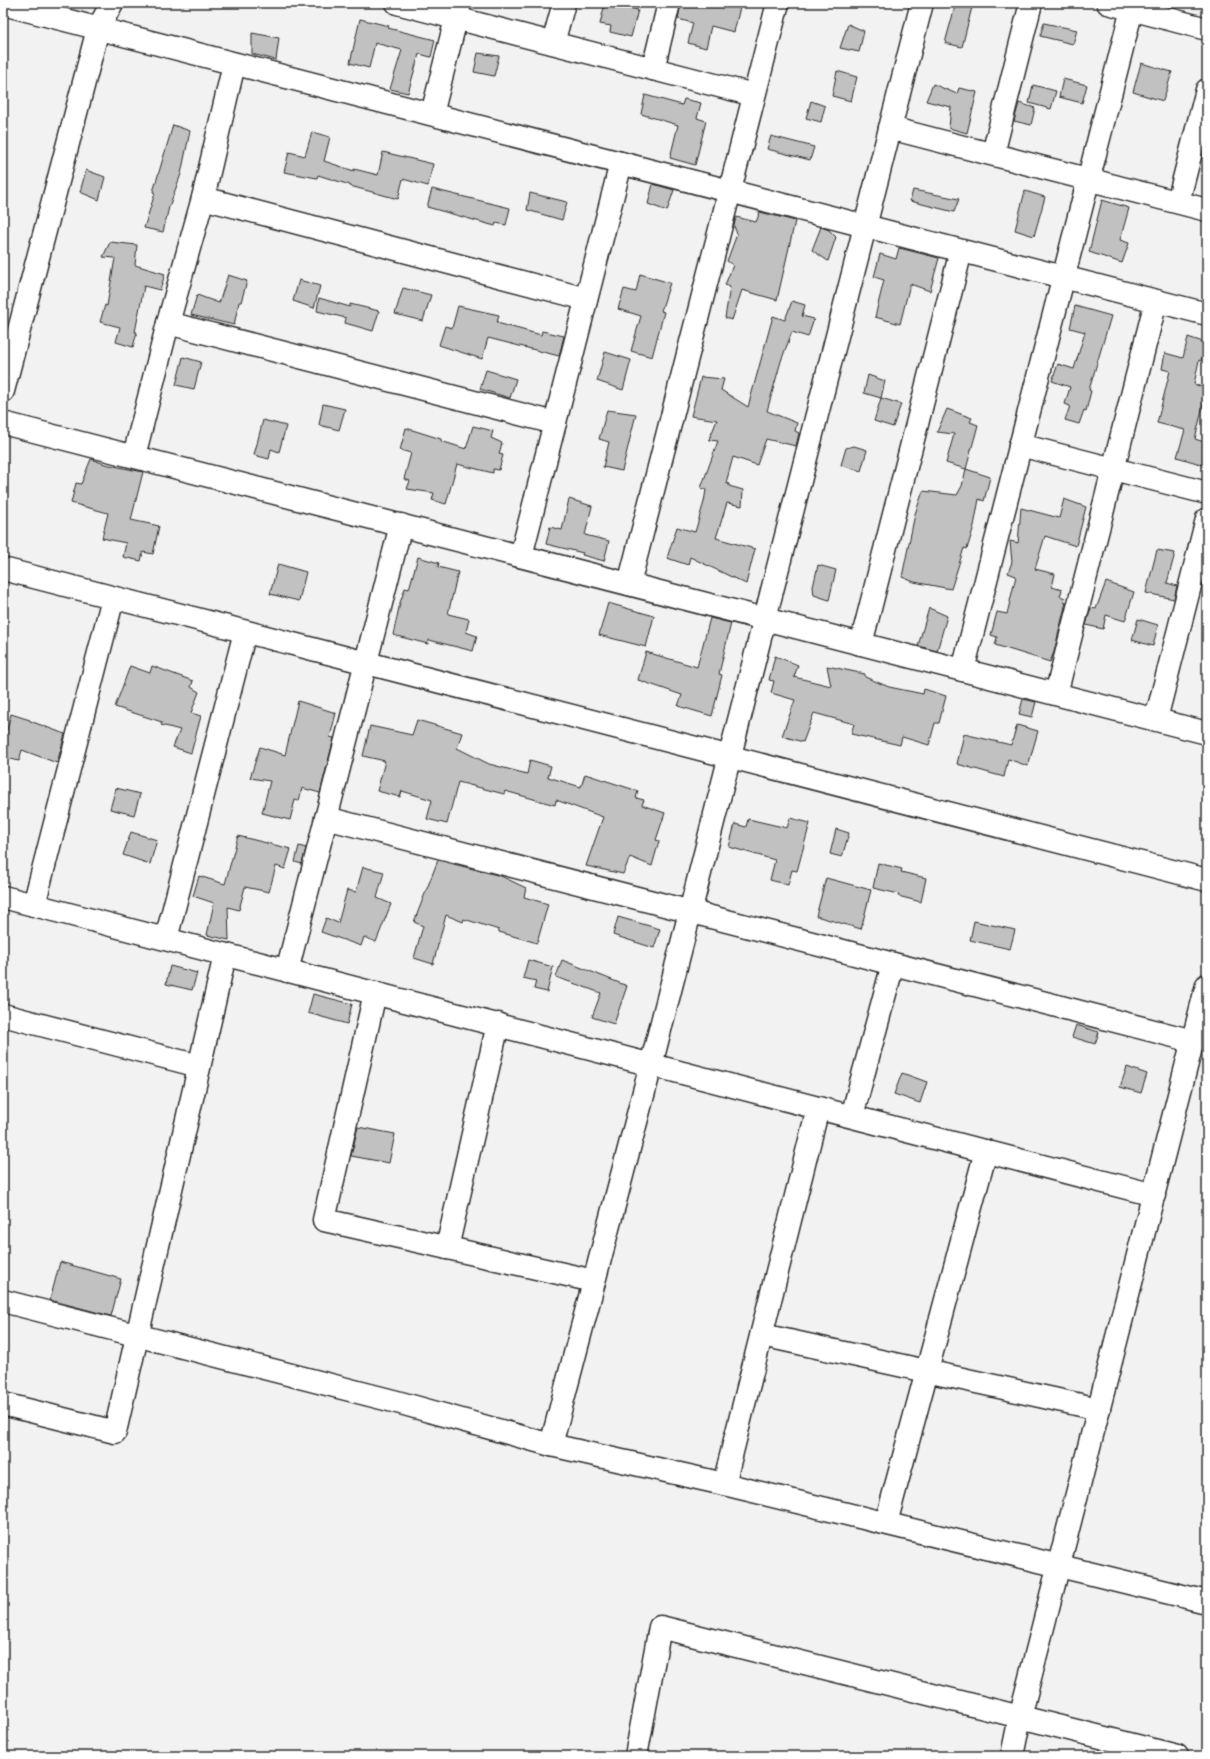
<svg xmlns="http://www.w3.org/2000/svg" width="1210" height="1759" font-family="Caveat,sans-serif">
	<rect width="100%" height="100%" fill="#f2f2f2"/>
	<filter id="ink" filterUnits="userSpaceOnUse"><feTurbulence type="fractalNoise" baseFrequency=".025" numOctaves="2"/><feDisplacementMap in="SourceGraphic" scale="8" xChannelSelector="R" yChannelSelector="G"/><feConvolveMatrix kernelMatrix="1 2 1 2 8 2 1 2 1" color-interpolation-filters="sRGB"/></filter>
	<g filter="url(#ink)">
		<g fill="#c1c1c1" stroke="#2b2b2b">
			<polygon points="605,3 638,10 631,37 610,32 611,26 600,24"/>
			<polygon points="681,3 741,3 734,32 711,26 706,48 688,43 693,23 678,19"/>
			<polygon points="956,3 973,3 962,47 945,43"/>
			<polygon points="360,19 389,26 388,28 435,40 431,57 419,54 408,93 390,89 402,50 375,43 369,68 350,63"/>
			<polygon points="1044,23 1077,30 1073,44 1040,36"/>
			<polygon points="848,24 864,31 859,52 840,48"/>
			<polygon points="252,33 279,38 276,60 252,54"/>
			<polygon points="478,53 499,56 494,76 474,72"/>
			<polygon points="1141,63 1172,72 1163,101 1133,92"/>
			<polygon points="837,71 857,77 851,101 832,96"/>
			<polygon points="1063,79 1087,85 1082,103 1059,97"/>
			<polygon points="933,84 957,94 959,88 977,92 967,133 949,128 951,107 926,101"/>
			<polygon points="1033,85 1056,91 1051,109 1029,103"/>
			<polygon points="645,95 682,105 684,99 701,103 697,118 706,121 695,165 670,158 678,125 641,114"/>
			<polygon points="811,101 825,106 821,122 806,118"/>
			<polygon points="1019,103 1035,108 1031,125 1014,121"/>
			<polygon points="173,125 190,131 181,174 169,207 163,232 144,228 155,193 153,192"/>
			<polygon points="312,132 330,137 324,161 354,171 354,169 378,175 383,152 433,164 428,186 403,179 398,199 350,186 350,185 318,175 317,178 284,172 289,152 305,156"/>
			<polygon points="771,136 814,147 810,160 767,149"/>
			<polygon points="86,170 105,177 99,200 80,192"/>
			<polygon points="653,184 674,190 667,211 648,204"/>
			<polygon points="432,189 510,208 506,225 496,223 495,226 427,207"/>
			<polygon points="913,190 959,199 954,212 910,201"/>
			<polygon points="1025,191 1045,197 1034,236 1015,230"/>
			<polygon points="530,193 567,202 562,220 527,210"/>
			<polygon points="1102,200 1129,208 1120,240 1129,243 1122,263 1089,252"/>
			<polygon points="760,212 795,221 777,300 742,290 732,320 725,318 730,287 725,285 733,265 727,261 737,234 734,226 736,217 756,222"/>
			<polygon points="821,227 829,230 836,237 828,261 812,250"/>
			<polygon points="110,242 137,245 135,265 165,274 160,290 144,286 135,332 137,332 133,347 116,342 120,327 100,322 105,305 107,306 115,258 103,257"/>
			<polygon points="899,248 939,258 930,291 910,284 900,324 875,317 884,280 874,277 880,254 896,259"/>
			<polygon points="640,274 670,283 661,311 664,312 652,357 631,351 641,316 618,309 624,289 636,292"/>
			<polygon points="228,275 247,281 241,302 239,302 234,325 191,315 197,295 219,303"/>
			<polygon points="299,280 320,286 314,308 293,301"/>
			<polygon points="403,288 431,295 423,321 395,314"/>
			<polygon points="319,298 350,307 350,304 379,311 373,331 345,323 346,318 317,311"/>
			<polygon points="792,301 805,305 802,316 814,319 808,337 792,332 781,361 767,411 797,423 795,431 799,433 796,446 766,439 757,465 733,457 726,483 729,484 729,486 743,490 742,506 727,503 716,538 755,549 746,584 690,557 688,565 667,558 677,527 695,532 704,502 706,490 701,488 718,441 709,440 717,420 691,416 701,377 724,379 721,390 748,407 773,316 785,320"/>
			<polygon points="458,306 499,315 497,323 541,335 542,331 564,336 559,356 488,338 482,359 439,345 445,326 452,328"/>
			<polygon points="1075,306 1111,316 1089,390 1091,391 1086,411 1084,410 1079,424 1065,420 1070,406 1065,404 1070,387 1052,381 1058,364 1074,369 1085,332 1070,328"/>
			<polygon points="1188,337 1206,343 1201,361 1199,360 1194,384 1207,389 1195,439 1207,443 1207,466 1177,457 1185,430 1157,423 1170,371 1162,369 1165,353 1183,358"/>
			<polygon points="605,352 631,360 623,390 597,381"/>
			<polygon points="183,357 201,362 194,389 176,385"/>
			<polygon points="486,370 516,379 510,398 480,389"/>
			<polygon points="868,375 885,381 881,398 864,393"/>
			<polygon points="881,398 901,404 893,427 874,421"/>
			<polygon points="323,404 345,409 339,430 319,425"/>
			<polygon points="947,409 972,418 970,422 978,425 966,469 946,463 954,434 937,432"/>
			<polygon points="607,410 636,414 622,471 603,467 609,442 599,439"/>
			<polygon points="263,420 286,426 279,452 271,449 269,459 254,455"/>
			<polygon points="473,426 493,431 491,438 502,443 499,454 503,455 499,470 493,469 493,473 457,464 446,504 432,500 434,493 407,489 410,481 404,479 411,453 400,450 406,428 441,439 441,441 466,449"/>
			<polygon points="854,446 867,450 861,471 841,465 846,448"/>
			<polygon points="91,459 105,464 143,472 131,520 159,526 153,554 143,552 141,561 123,557 126,543 102,538 108,513 71,503 76,483 81,484"/>
			<polygon points="966,469 990,477 984,501 979,499 974,526 967,549 964,548 951,589 914,582 902,577 915,514 923,491 957,495 962,486"/>
			<polygon points="569,499 592,506 585,535 609,541 604,561 582,555 583,553 546,544 550,527 562,530"/>
			<polygon points="1064,499 1086,507 1076,546 1045,536 1035,569 1055,574 1052,587 1062,590 1060,596 1065,598 1064,602 1066,602 1054,652 1050,662 995,645 997,637 991,635 997,612 1007,614 1016,576 1008,573 1012,562 1010,541 1018,543 1021,508 1059,518"/>
			<polygon points="1157,550 1175,553 1167,583 1177,586 1174,599 1146,593"/>
			<polygon points="418,557 439,563 438,567 458,572 448,614 469,619 466,632 477,636 473,651 429,640 428,644 393,635 400,603 405,588 409,589"/>
			<polygon points="278,564 306,572 299,601 270,594"/>
			<polygon points="818,565 836,570 829,600 814,595 813,587"/>
			<polygon points="1106,582 1134,592 1125,621 1106,615 1103,629 1086,625 1091,608 1096,609"/>
			<polygon points="608,603 654,616 646,647 599,635"/>
			<polygon points="929,608 947,616 937,651 918,646"/>
			<polygon points="710,618 731,623 719,674 722,675 712,716 678,706 682,695 638,680 646,652 697,667"/>
			<polygon points="1138,619 1158,625 1153,646 1132,640"/>
			<polygon points="775,656 798,665 794,677 831,686 827,666 865,674 865,677 889,687 923,694 924,689 946,696 939,723 935,723 929,745 902,737 900,745 851,734 854,724 814,713 803,742 782,736 795,700 771,693 774,681 769,680"/>
			<polygon points="130,666 150,673 152,666 193,681 191,687 199,692 191,713 201,716 191,753 173,747 180,730 161,725 162,722 115,707"/>
			<polygon points="1023,699 1036,702 1032,717 1019,714"/>
			<polygon points="298,701 336,713 330,737 334,738 320,793 302,788 299,801 295,800 290,820 262,813 270,781 250,778 260,747 285,755"/>
			<polygon points="11,714 30,720 30,721 65,734 57,763 22,750 19,761 3,757 3,745"/>
			<polygon points="417,720 462,733 457,748 489,764 527,774 530,760 551,766 548,777 581,787 585,774 638,791 636,798 644,800 642,805 665,813 656,840 659,841 652,866 630,857 623,874 586,866 603,817 556,800 555,805 505,791 504,794 458,782 447,824 427,819 432,800 402,791 400,797 377,791 385,761 363,756 370,726 412,735"/>
			<polygon points="1017,725 1038,731 1028,766 1008,759 1004,777 957,764 964,734 1011,745"/>
			<polygon points="116,788 140,794 134,815 110,809"/>
			<polygon points="790,818 810,823 797,871 792,870 788,885 770,880 775,860 729,847 735,824 746,827 748,819 787,828"/>
			<polygon points="836,829 849,833 842,857 830,854"/>
			<polygon points="131,832 157,840 150,864 123,855"/>
			<polygon points="238,836 291,849 285,869 276,866 269,892 245,887 239,910 228,907 229,940 207,935 214,903 193,896 199,876 225,884"/>
			<polygon points="299,846 306,848 302,864 295,862"/>
			<polygon points="438,860 501,876 526,888 524,897 548,904 537,943 499,932 499,930 464,919 463,922 446,915 433,964 414,958 423,926 414,922"/>
			<polygon points="878,863 902,869 901,872 926,878 921,902 898,896 899,894 873,888"/>
			<polygon points="363,867 384,872 377,898 391,904 376,942 364,937 361,946 321,932 326,918 338,923 347,890 356,892"/>
			<polygon points="826,878 871,890 861,929 816,916"/>
			<polygon points="618,917 660,929 654,948 613,935"/>
			<polygon points="974,921 1015,930 1010,949 970,940"/>
			<polygon points="528,960 553,967 547,992 534,989 536,981 523,978"/>
			<polygon points="562,960 627,986 614,1024 592,1017 601,993 556,977"/>
			<polygon points="170,966 197,973 192,990 166,984"/>
			<polygon points="313,994 352,1004 347,1024 308,1013"/>
			<polygon points="1076,1025 1099,1032 1095,1044 1072,1037"/>
			<polygon points="1127,1067 1147,1074 1141,1093 1120,1087"/>
			<polygon points="902,1073 927,1082 920,1103 894,1094"/>
			<polygon points="358,1127 395,1134 389,1163 351,1156"/>
			<polygon points="60,1262 121,1279 111,1316 50,1300"/>
		</g>
		<g fill="none" stroke-linecap="round" stroke-linejoin="round">
			<g stroke="#2b2b2b" stroke-width="25">
				<g id="minor">
					<polyline points="397,3 754,95"/>
					<polyline points="1108,3 1207,29"/>
					<polyline points="3,4 1207,314"/>
					<polyline points="553,43 564,3"/>
					<polyline points="653,69 669,3"/>
					<polyline points="432,114 460,3"/>
					<polyline points="890,128 1207,210"/>
					<polyline points="993,154 1031,3"/>
					<polyline points="203,198 586,299"/>
					<polyline points="1178,202 1207,90"/>
					<polyline points="168,323 555,423"/>
					<polyline points="3,391 98,29 112,3"/>
					<polyline points="3,423 1207,733"/>
					<polyline points="1020,445 1207,493"/>
					<polyline points="134,456 168,323 203,198 234,64"/>
					<polyline points="521,556 621,163"/>
					<polyline points="3,569 1207,880"/>
					<polyline points="629,584 778,3"/>
					<polyline points="861,644 961,251"/>
					<polyline points="963,670 1132,9"/>
					<polyline points="1056,694 1156,301"/>
					<polyline points="1156,719 1207,519"/>
					<polyline points="326,818 1193,1041"/>
					<polyline points="3,897 1154,1195"/>
					<polyline points="34,905 113,598"/>
					<polyline points="166,939 245,632"/>
					<polyline points="287,971 401,525"/>
					<polyline points="375,993 324,1220 594,1281"/>
					<polyline points="3,1015 199,1066"/>
					<polyline points="852,1116 893,964"/>
					<polyline points="447,1248 498,1024"/>
					<polyline points="3,1301 397,1402 551,1445 724,1484 1207,1602"/>
					<polyline points="762,1335 1099,1409"/>
					<polyline points="3,1404 115,1432 225,955"/>
					<polyline points="551,1445 651,1065 922,3"/>
					<polyline points="724,1484 818,1108"/>
					<polyline points="886,1523 986,1151"/>
					<polyline points="636,1756 660,1627 1177,1756"/>
					<polyline points="1012,1756 1020,1717 1207,985"/>
				</g>
			</g>
			<use href="#minor" stroke="#fff" stroke-width="22"/>
		</g>
	</g>
	<rect width="1210" height="1759" fill="none" stroke="#fff" stroke-width="16"/>
	<rect x="8" y="8" width="1194" height="1743" fill="none" stroke="#2b2b2b" stroke-width="1.5" filter="url(#ink)"/>
</svg>
